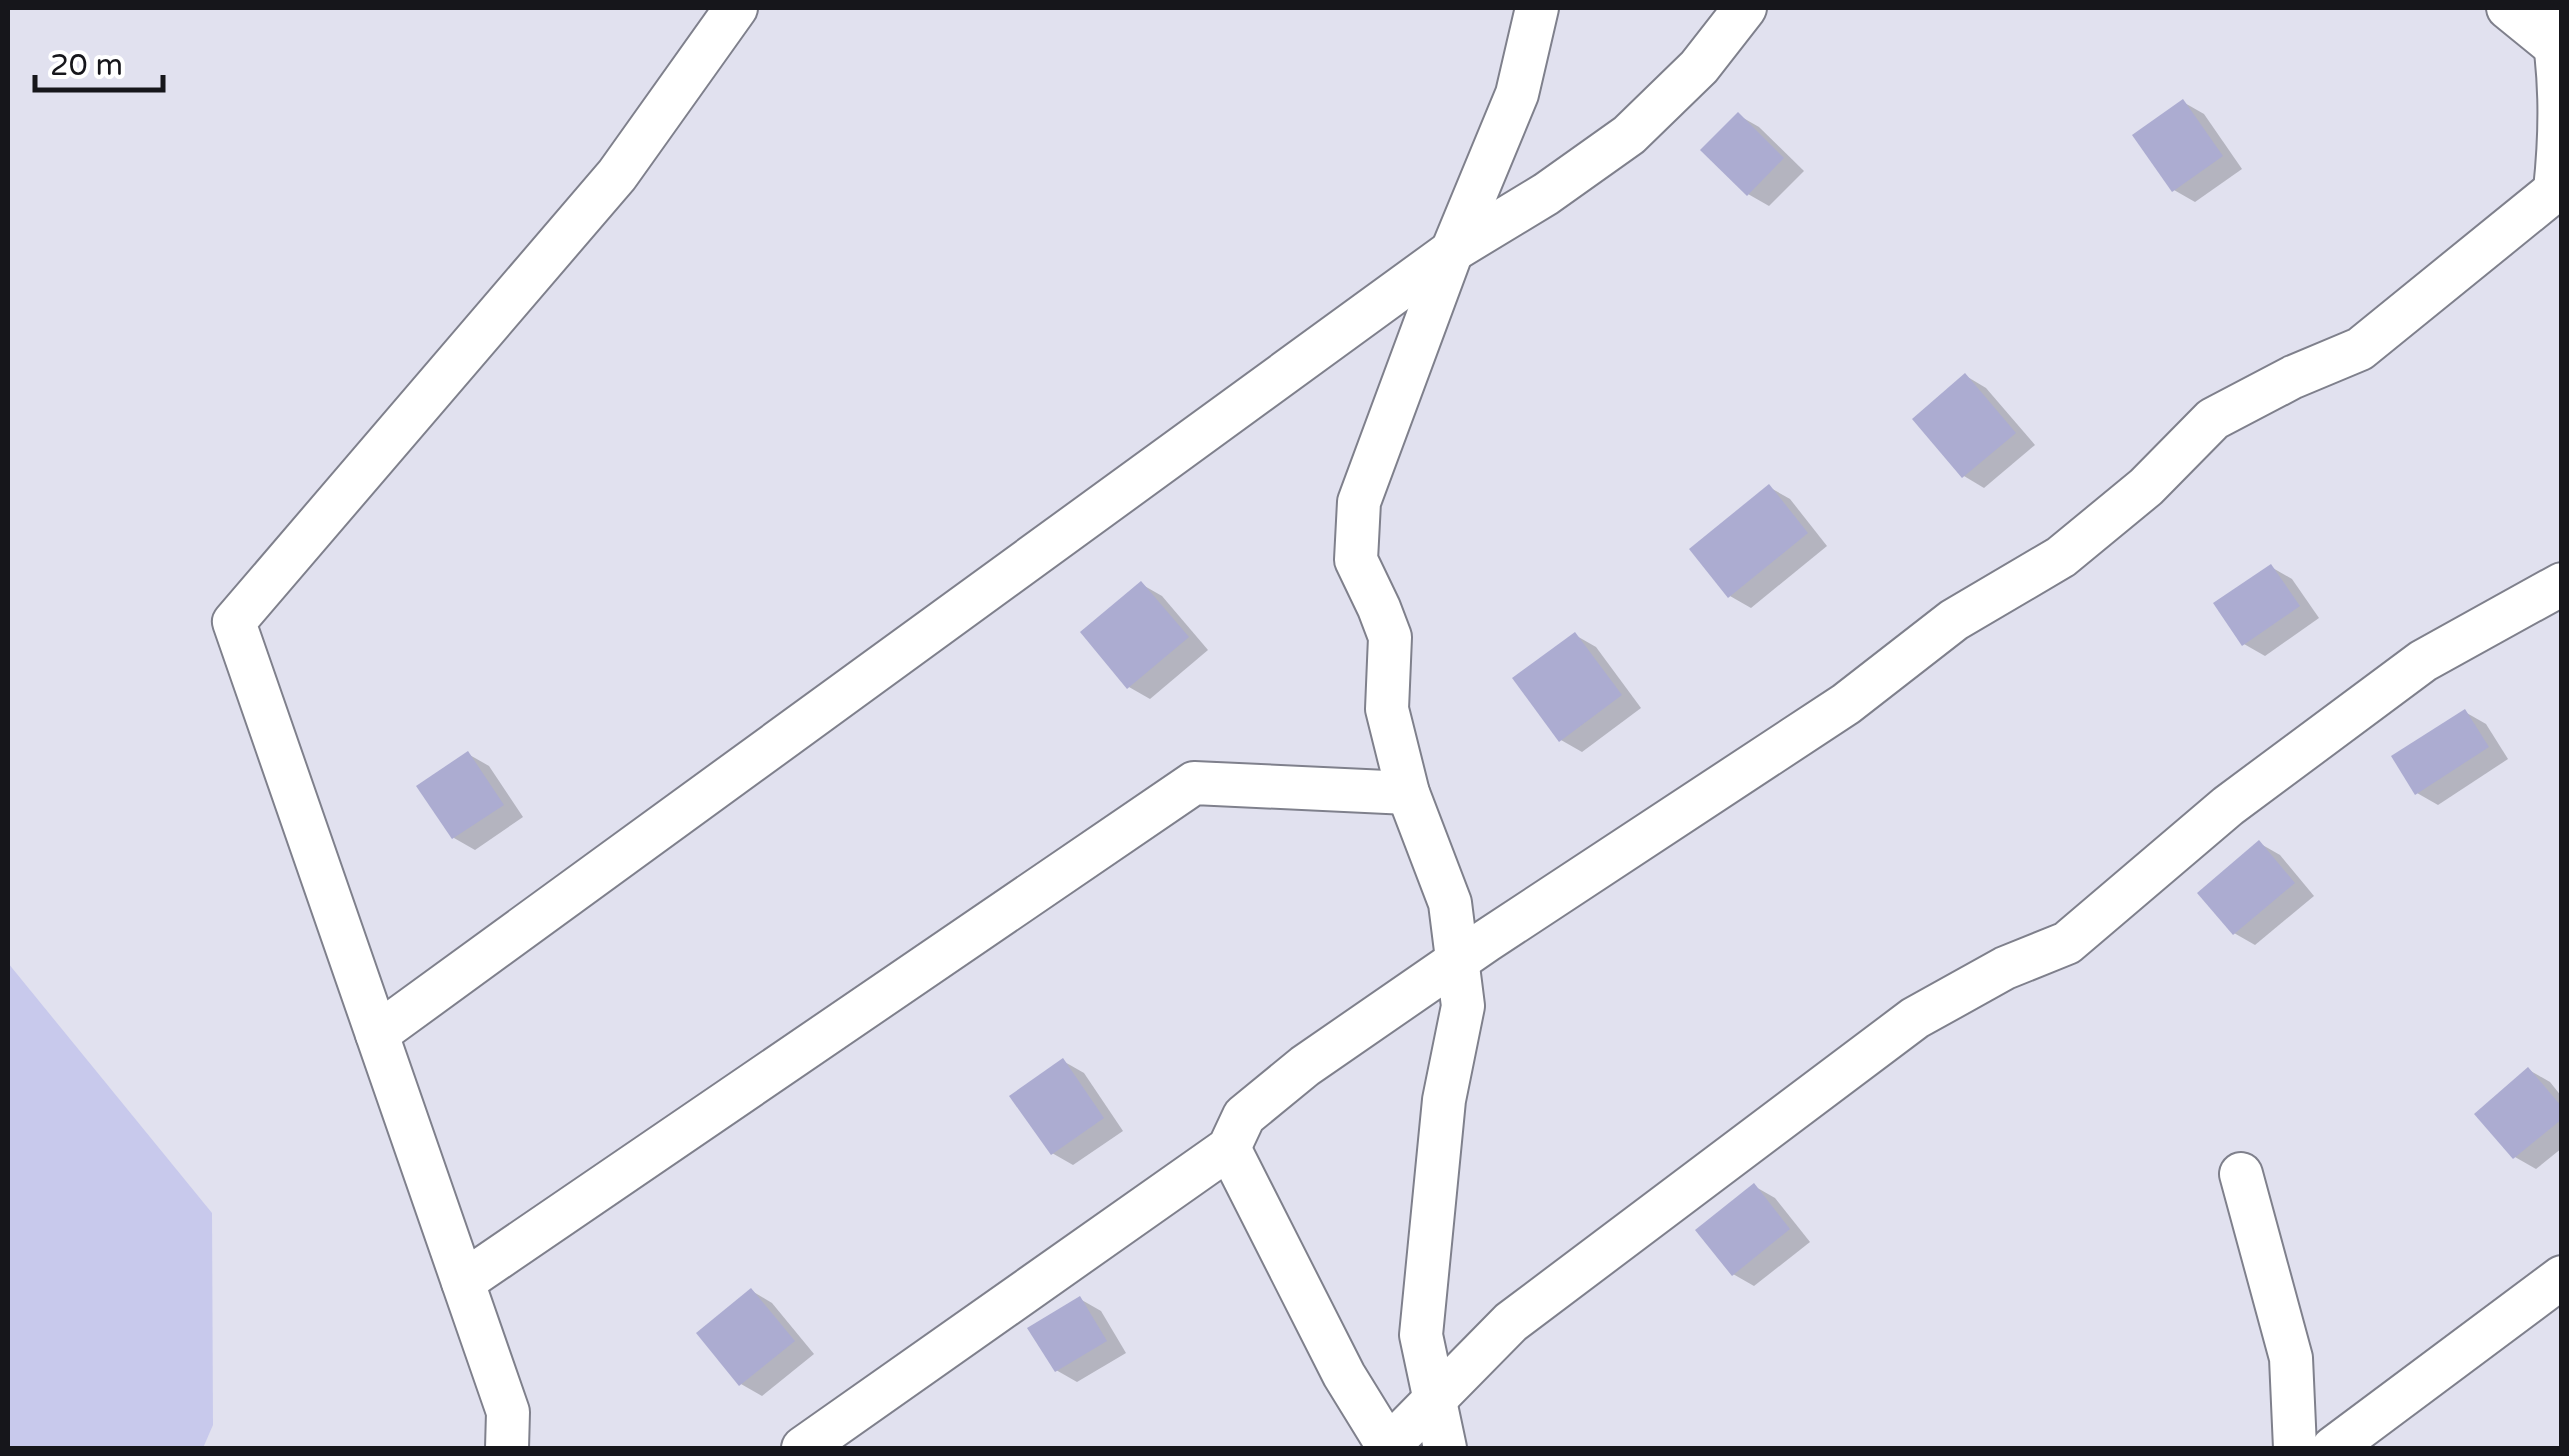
<svg xmlns="http://www.w3.org/2000/svg" width="2569" height="1456" font-family="'Varela Round',sans-serif">
	<rect width="100%" height="100%" fill="#e1e1ef"/>
	<polygon fill="#c8c9ec" points="8,963 212,1213 213,1425 203,1448 8,1448"/>
	<g fill="#0003">
		<polygon points="2183,102 2204,114 2242,169 2195,202 2174,190"/>
		<polygon points="1738,115 1759,127 1804,171 1769,206 1748,194"/>
		<polygon points="1966,376 1986,388 2035,445 1984,488 1964,476"/>
		<polygon points="1769,487 1790,499 1827,546 1751,608 1730,596"/>
		<polygon points="2271,567 2292,579 2319,618 2265,656 2244,644"/>
		<polygon points="1141,584 1162,596 1208,650 1150,699 1129,687"/>
		<polygon points="1575,635 1596,647 1641,708 1582,752 1561,740"/>
		<polygon points="2465,712 2486,724 2508,759 2438,805 2417,793"/>
		<polygon points="468,754 489,766 523,817 475,850 454,838"/>
		<polygon points="2259,843 2280,855 2314,896 2255,945 2234,933"/>
		<polygon points="1063,1061 1084,1073 1123,1131 1073,1165 1052,1153"/>
		<polygon points="2529,1070 2550,1082 2562,1097 2562,1148 2536,1169 2515,1157"/>
		<polygon points="1754,1186 1775,1198 1810,1242 1754,1286 1733,1274"/>
		<polygon points="752,1291 772,1303 814,1354 762,1396 741,1384"/>
		<polygon points="1080,1299 1101,1311 1126,1353 1077,1382 1056,1370"/>
	</g>
	<g fill="#acacd1">
		<polygon points="2183,99 2223,156 2172,192 2132,135"/>
		<polygon points="1738,112 1784,158 1747,196 1700,150"/>
		<polygon points="1965,373 2016,433 1962,478 1912,419"/>
		<polygon points="1769,484 1808,533 1728,598 1689,549"/>
		<polygon points="2271,564 2300,606 2242,646 2213,603"/>
		<polygon points="1141,581 1189,637 1127,689 1080,632"/>
		<polygon points="1575,632 1622,695 1559,742 1512,678"/>
		<polygon points="2465,709 2489,747 2415,795 2391,756"/>
		<polygon points="468,751 504,805 452,839 416,786"/>
		<polygon points="2259,840 2295,883 2233,935 2197,893"/>
		<polygon points="1063,1058 1104,1118 1051,1155 1009,1096"/>
		<polygon points="2528,1067 2562,1107 2562,1119 2513,1159 2474,1114"/>
		<polygon points="1754,1183 1790,1229 1732,1276 1695,1230"/>
		<polygon points="751,1288 795,1341 739,1386 696,1333"/>
		<polygon points="1080,1296 1107,1341 1055,1372 1027,1328"/>
	</g>
	<g fill="none" stroke-linecap="round" stroke-linejoin="round">
		<g stroke="#7f808c" stroke-width="46">
			<g id="minor">
				<polyline points="2508,8 2562,52"/>
				<path d="M 2550,8 C 2561,72 2562,125 2555,190"/>
				<polyline points="377,1034 1452,251 1546,194 1629,135 1699,67 1745,8"/>
				<polyline points="1229,1148 1344,1375 1389,1448"/>
				<polyline points="2241,1174 2291,1358 2295,1448"/>
				<polyline points="463,1282 1194,783 1408,793"/>
				<polyline points="507,1448 508,1412 234,622 617,175 736,8"/>
				<polyline points="803,1448 1229,1148 1244,1116 1305,1066 1486,941 1846,704 1954,620 2061,557 2146,487 2213,419 2293,377 2360,349 2562,185"/>
				<polyline points="1387,1448 1511,1322 1915,1018 2005,968 2067,943 2228,806 2423,661 2562,584"/>
				<polyline points="1445,1448 1421,1335 1444,1100 1463,1006 1450,903 1408,793 1387,709 1390,637 1379,608 1356,560 1359,502 1452,251 1517,94 1537,8"/>
				<polyline points="2333,1448 2562,1277"/>
			</g>
		</g>
		<use href="#minor" stroke="#fff" stroke-width="42"/>
	</g>
	<rect width="2569" height="1456" fill="none" stroke="#16161b" stroke-width="20"/>
	<path d="M35 75v15h128v-15" fill="none" stroke="#16161b" stroke-width="5"/>
	<text x="50" y="75" font-size="30" fill="#16161b" stroke="#ffffff" stroke-width="8" paint-order="stroke">20 m</text>
</svg>
